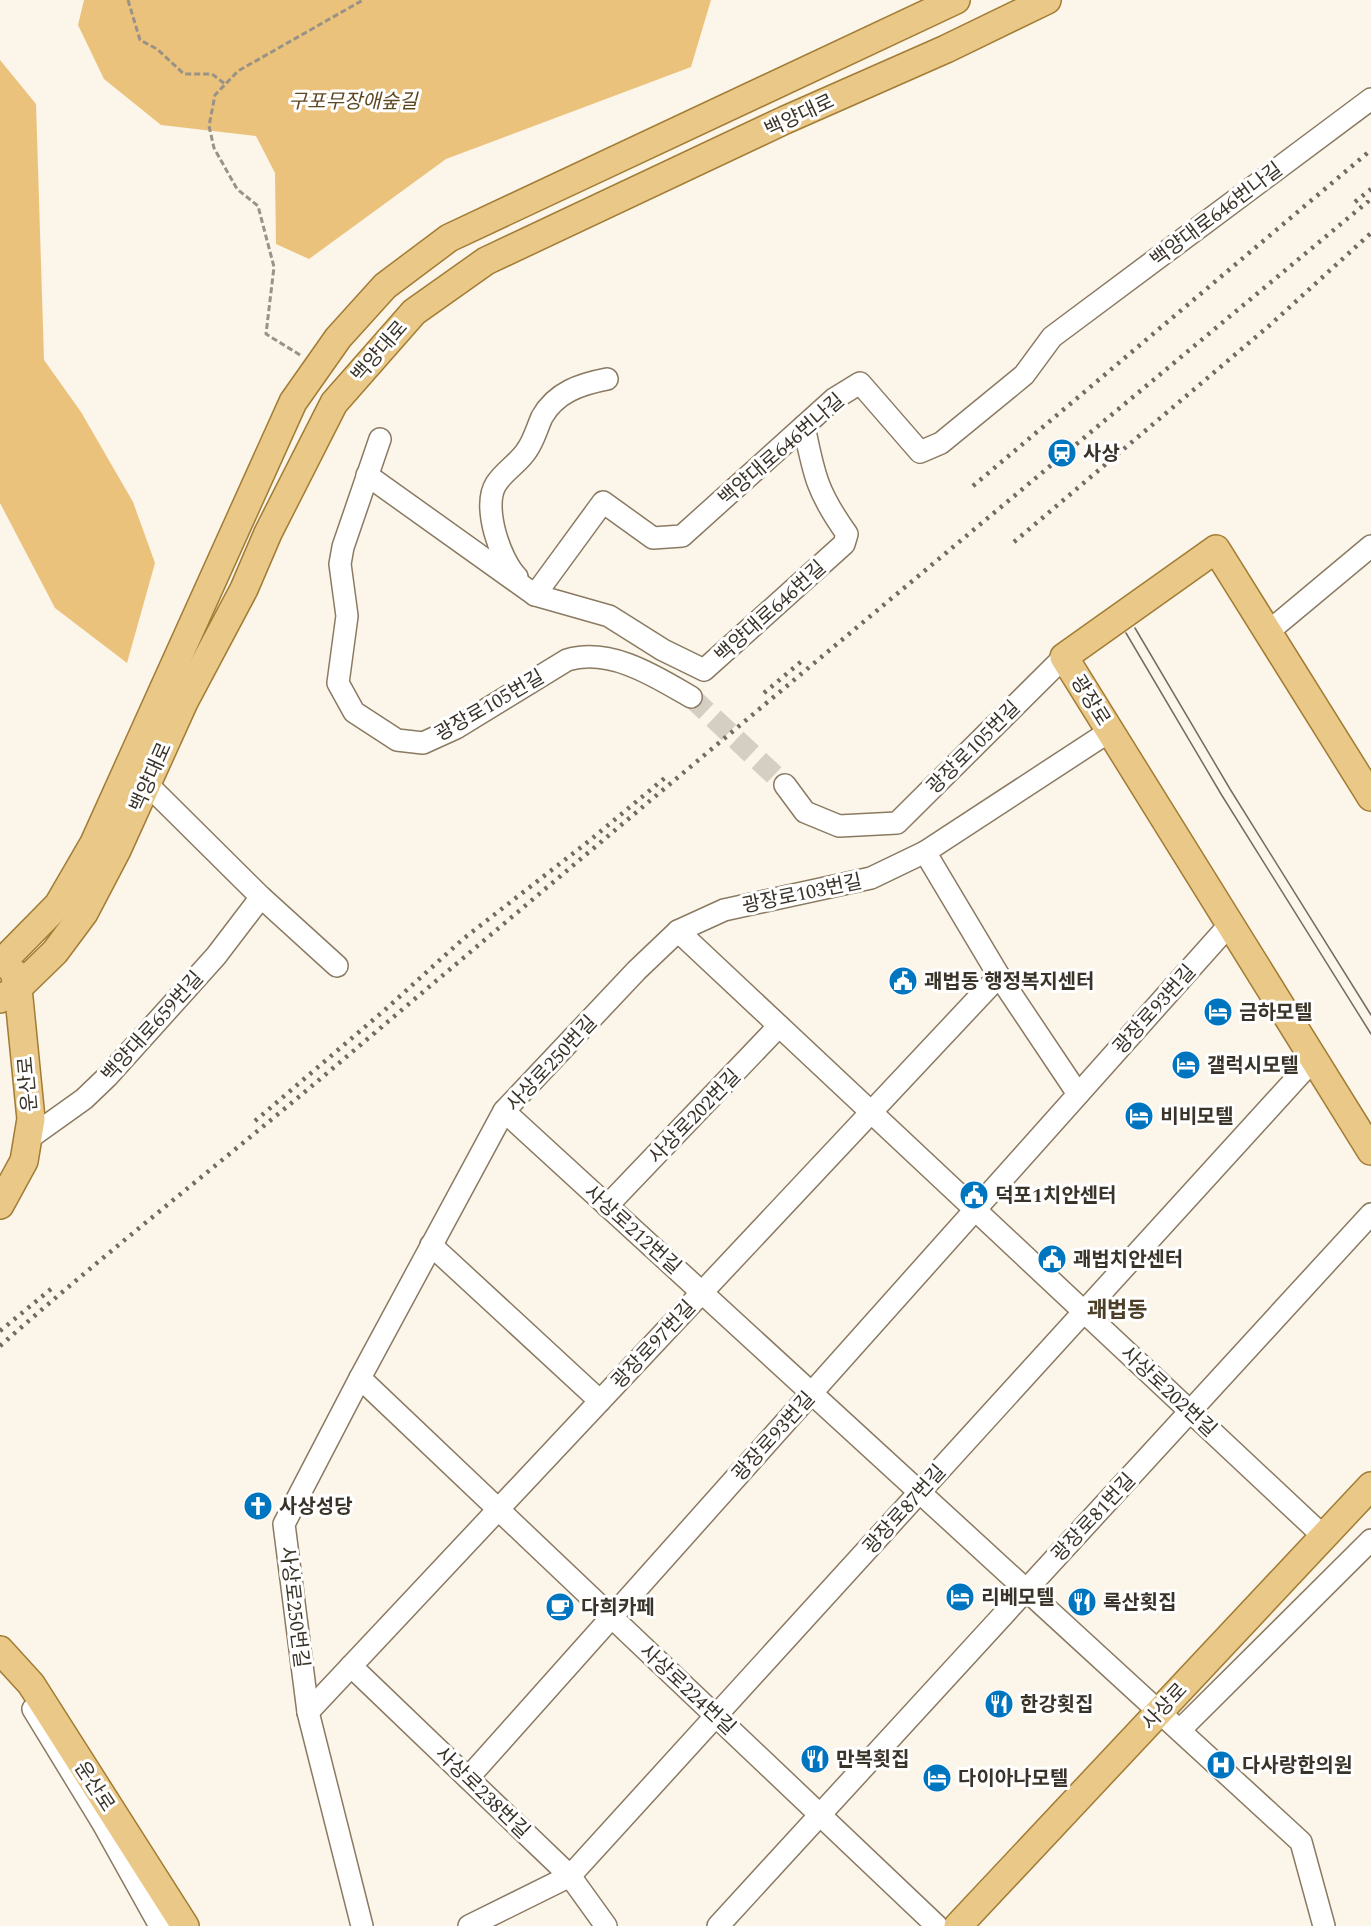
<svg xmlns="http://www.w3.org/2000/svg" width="1371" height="1926" font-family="Spectral,'Noto Sans KR',serif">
	<rect width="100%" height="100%" fill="#fcf5ea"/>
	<g fill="#ebc27b">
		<polygon points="84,0 711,0 691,67 446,159 309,259 276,244 275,173 256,136 161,125 104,79 78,25"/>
		<polygon points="0,60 36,104 44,360 81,412 133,502 155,563 127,663 55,608 0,503"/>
	</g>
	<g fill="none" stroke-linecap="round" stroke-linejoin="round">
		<polyline stroke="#d5cec3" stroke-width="21" stroke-dasharray="21 10" stroke-linecap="butt" points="691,697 785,785"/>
		<g stroke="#8a7a61" stroke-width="24">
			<g id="minor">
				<path d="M 380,439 L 343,547 L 340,564 L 347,616 L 338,683 L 354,712 L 397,740 L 423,743 L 456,728 L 567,660 C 610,647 655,676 691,697"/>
				<path d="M 367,475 L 535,595 L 609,616 L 663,650 L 704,670 L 844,544 L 847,534 C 817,492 814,475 804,426"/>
				<path d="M 517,577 C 500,560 482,506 496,484 C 504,471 519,463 527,450 C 534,440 537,428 542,417 C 556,392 581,384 607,379"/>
				<polyline points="535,595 603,502 653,538 682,536 834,399 860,383 920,452 941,443 1024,375 1052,337 1371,99"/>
				<polyline points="1268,632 1371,546"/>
				<polyline points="147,784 261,897 337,966"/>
				<polyline points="785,785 805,812 839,826 897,823 1064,657"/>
				<polyline points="925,852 999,976 1078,1094"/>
				<polyline points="678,931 1322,1535"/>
				<polyline points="504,1111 1301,1842 1324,1926"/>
				<polyline points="28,1139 84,1099 108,1076 216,956 261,897"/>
				<polyline points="607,1206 779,1026"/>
				<polyline points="431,1245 600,1401"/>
				<polyline points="360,1378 937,1926"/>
				<polyline points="351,1666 570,1876 606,1926"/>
				<polyline points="33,1709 102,1822 160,1926"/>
				<polyline points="308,1712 999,976"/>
				<polyline points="1181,1729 1371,1540"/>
				<polyline points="468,1778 1231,923"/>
				<polyline points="362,1926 308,1712 284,1524 360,1378 504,1111 637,970 678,931 724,910 871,878 925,852 1110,731"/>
				<polyline points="469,1926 570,1876 1314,1059"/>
				<polyline points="718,1926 1371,1214"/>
			</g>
		</g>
		<g stroke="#a27c33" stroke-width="30">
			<g id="major">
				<polyline points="1371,797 1216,549 1064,657 1371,1151"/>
				<polyline points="0,964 58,905 94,843 293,402 338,338 385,286 449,238 956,0"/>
				<polyline points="0,999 18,988 55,952 84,913 117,850 184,702 244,589 268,533 334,403 414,312 486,261 785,120 946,49 1047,0"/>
				<polyline points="0,1205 24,1161 31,1119 18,988 14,973"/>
				<polyline points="0,1650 31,1684 185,1926"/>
				<polyline points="958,1926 1371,1486"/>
			</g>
		</g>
		<g stroke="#999287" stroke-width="3" stroke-dasharray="6 3" stroke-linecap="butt">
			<polyline points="128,0 140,40 157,49 184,74 212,74 225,84"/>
			<polyline points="300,355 266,334 274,267 258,206 237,189 214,148 209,126 215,95 238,71 363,0"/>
		</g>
		<use href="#minor" stroke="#fff" stroke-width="21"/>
		<use href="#major" stroke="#e9c888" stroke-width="27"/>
		<g stroke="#726b61" stroke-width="1.5">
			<polyline points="1135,628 1230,789 1371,1015"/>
			<polyline points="1126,633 1221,794 1371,1034"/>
		</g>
		<g stroke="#726b61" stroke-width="4.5" stroke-dasharray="3 6" stroke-linecap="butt">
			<polyline points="1355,202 1371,189"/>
			<polyline points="973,486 1371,150"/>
			<polyline points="1014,542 1270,325 1371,233"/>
			<polyline points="764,693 803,660"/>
			<polyline points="255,1121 387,1008 463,939 589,841 666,777"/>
			<polyline points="0,1331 51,1289"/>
			<path d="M 0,1346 C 112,1247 231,1155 345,1058 C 685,770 1028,484 1371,199"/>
		</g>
	</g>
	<defs>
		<g id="station-disc" transform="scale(1.5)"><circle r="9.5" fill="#0075bf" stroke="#fff"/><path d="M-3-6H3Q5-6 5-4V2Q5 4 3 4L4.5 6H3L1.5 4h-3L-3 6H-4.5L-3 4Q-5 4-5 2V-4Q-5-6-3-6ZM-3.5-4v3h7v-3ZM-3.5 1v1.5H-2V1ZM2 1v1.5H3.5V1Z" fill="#fff"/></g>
		<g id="civic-disc" transform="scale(1.5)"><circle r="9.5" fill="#0075bf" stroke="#fff"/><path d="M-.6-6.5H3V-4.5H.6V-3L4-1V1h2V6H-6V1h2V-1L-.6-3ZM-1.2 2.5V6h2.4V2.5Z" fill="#fff"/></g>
		<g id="hotel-disc" transform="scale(1.5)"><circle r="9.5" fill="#0075bf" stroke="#fff"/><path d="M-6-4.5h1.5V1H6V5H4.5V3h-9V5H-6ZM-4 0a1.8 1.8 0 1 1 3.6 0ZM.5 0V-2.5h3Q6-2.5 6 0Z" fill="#fff"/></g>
		<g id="church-disc" transform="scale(1.5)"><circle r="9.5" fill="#0075bf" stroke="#fff"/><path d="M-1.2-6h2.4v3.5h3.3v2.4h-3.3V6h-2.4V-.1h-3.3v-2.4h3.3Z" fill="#fff"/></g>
		<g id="restaurant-disc" transform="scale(1.5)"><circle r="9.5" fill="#0075bf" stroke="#fff"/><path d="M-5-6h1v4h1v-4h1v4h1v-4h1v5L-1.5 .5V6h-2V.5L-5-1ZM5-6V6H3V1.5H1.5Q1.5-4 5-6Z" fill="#fff"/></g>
		<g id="cafe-disc" transform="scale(1.5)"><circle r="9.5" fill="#0075bf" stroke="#fff"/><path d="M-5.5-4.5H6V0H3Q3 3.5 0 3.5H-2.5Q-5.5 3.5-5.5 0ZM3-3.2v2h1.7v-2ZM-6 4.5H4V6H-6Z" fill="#fff"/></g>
		<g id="hospital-disc" transform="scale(1.5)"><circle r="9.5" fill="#0075bf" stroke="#fff"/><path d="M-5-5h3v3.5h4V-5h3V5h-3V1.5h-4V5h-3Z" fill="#fff"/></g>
	</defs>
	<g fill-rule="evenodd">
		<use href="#station-disc" x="1062" y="453"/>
		<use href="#civic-disc" x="903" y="981"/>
		<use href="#hotel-disc" x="1218" y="1012"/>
		<use href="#hotel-disc" x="1186" y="1065"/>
		<use href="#hotel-disc" x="1139" y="1116"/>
		<use href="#civic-disc" x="974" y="1195"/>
		<use href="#civic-disc" x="1052" y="1259"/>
		<use href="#church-disc" x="258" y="1506"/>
		<use href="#hotel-disc" x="960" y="1597"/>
		<use href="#restaurant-disc" x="1082" y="1602"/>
		<use href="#cafe-disc" x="560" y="1607"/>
		<use href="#restaurant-disc" x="999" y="1704"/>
		<use href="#restaurant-disc" x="815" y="1759"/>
		<use href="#hospital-disc" x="1221" y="1765"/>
		<use href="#hotel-disc" x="937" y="1778"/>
	</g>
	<g text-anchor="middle" stroke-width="6" stroke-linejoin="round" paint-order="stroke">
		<g font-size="20" font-style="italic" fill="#5e4822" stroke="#fff">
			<text x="353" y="108">구포무장애숲길</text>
		</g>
		<g font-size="20" fill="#3a3329" stroke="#fff">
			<text transform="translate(799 115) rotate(-25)" y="7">백양대로</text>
			<text transform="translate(1216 214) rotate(-37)" y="7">백양대로646번나길</text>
			<text transform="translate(379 351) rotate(-49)" y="7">백양대로</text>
			<text transform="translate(781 449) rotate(-41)" y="7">백양대로646번나길</text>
			<text transform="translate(770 611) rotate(-42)" y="7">백양대로646번길</text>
			<text transform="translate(1091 700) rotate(58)" y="7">광장로</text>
			<text transform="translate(489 705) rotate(-30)" y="7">광장로105번길</text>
			<text transform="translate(973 747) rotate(-45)" y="7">광장로105번길</text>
			<text transform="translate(150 777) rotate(-66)" y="7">백양대로</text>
			<text transform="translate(802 893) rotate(-12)" y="7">광장로103번길</text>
			<text transform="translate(1154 1009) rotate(-48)" y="7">광장로93번길</text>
			<text transform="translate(152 1026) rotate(-48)" y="7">백양대로659번길</text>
			<text transform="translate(551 1063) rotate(-47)" y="7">사상로250번길</text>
			<text transform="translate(27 1084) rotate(-95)" y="7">운산로</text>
			<text transform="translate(694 1116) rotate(-46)" y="7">사상로202번길</text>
			<text transform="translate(633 1229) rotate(42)" y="7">사상로212번길</text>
			<text transform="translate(653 1344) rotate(-47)" y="7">광장로97번길</text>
			<text transform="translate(1169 1391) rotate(43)" y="7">사상로202번길</text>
			<text transform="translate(773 1436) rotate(-48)" y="7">광장로93번길</text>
			<text transform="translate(904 1509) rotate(-48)" y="7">광장로87번길</text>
			<text transform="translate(1093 1517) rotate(-47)" y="7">광장로81번길</text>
			<text transform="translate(295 1607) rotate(83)" y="7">사상로250번길</text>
			<text transform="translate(688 1689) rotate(43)" y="7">사상로224번길</text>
			<text transform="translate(1164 1706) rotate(-47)" y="7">사상로</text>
			<text transform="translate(95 1786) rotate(57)" y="7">운산로</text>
			<text transform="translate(483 1792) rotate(44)" y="7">사상로238번길</text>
		</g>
		<g font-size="20" font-weight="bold" fill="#3a3329" stroke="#fff" text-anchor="start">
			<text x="1083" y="460">사상</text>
			<text x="924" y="988">괘법동 행정복지센터</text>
			<text x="1239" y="1019">금하모텔</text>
			<text x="1207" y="1072">갤럭시모텔</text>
			<text x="1160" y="1123">비비모텔</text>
			<text x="995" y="1202">덕포1치안센터</text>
			<text x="1073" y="1266">괘법치안센터</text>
			<text x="279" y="1513">사상성당</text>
			<text x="981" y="1604">리베모텔</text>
			<text x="1103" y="1609">록산횟집</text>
			<text x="581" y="1614">다희카페</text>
			<text x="1020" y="1711">한강횟집</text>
			<text x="836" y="1766">만복횟집</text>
			<text x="1242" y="1772">다사랑한의원</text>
			<text x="958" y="1785">다이아나모텔</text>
		</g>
		<g font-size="22" font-weight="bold" fill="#4d3f27" stroke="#fff">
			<text x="1117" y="1317">괘법동</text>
		</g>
	</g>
</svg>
